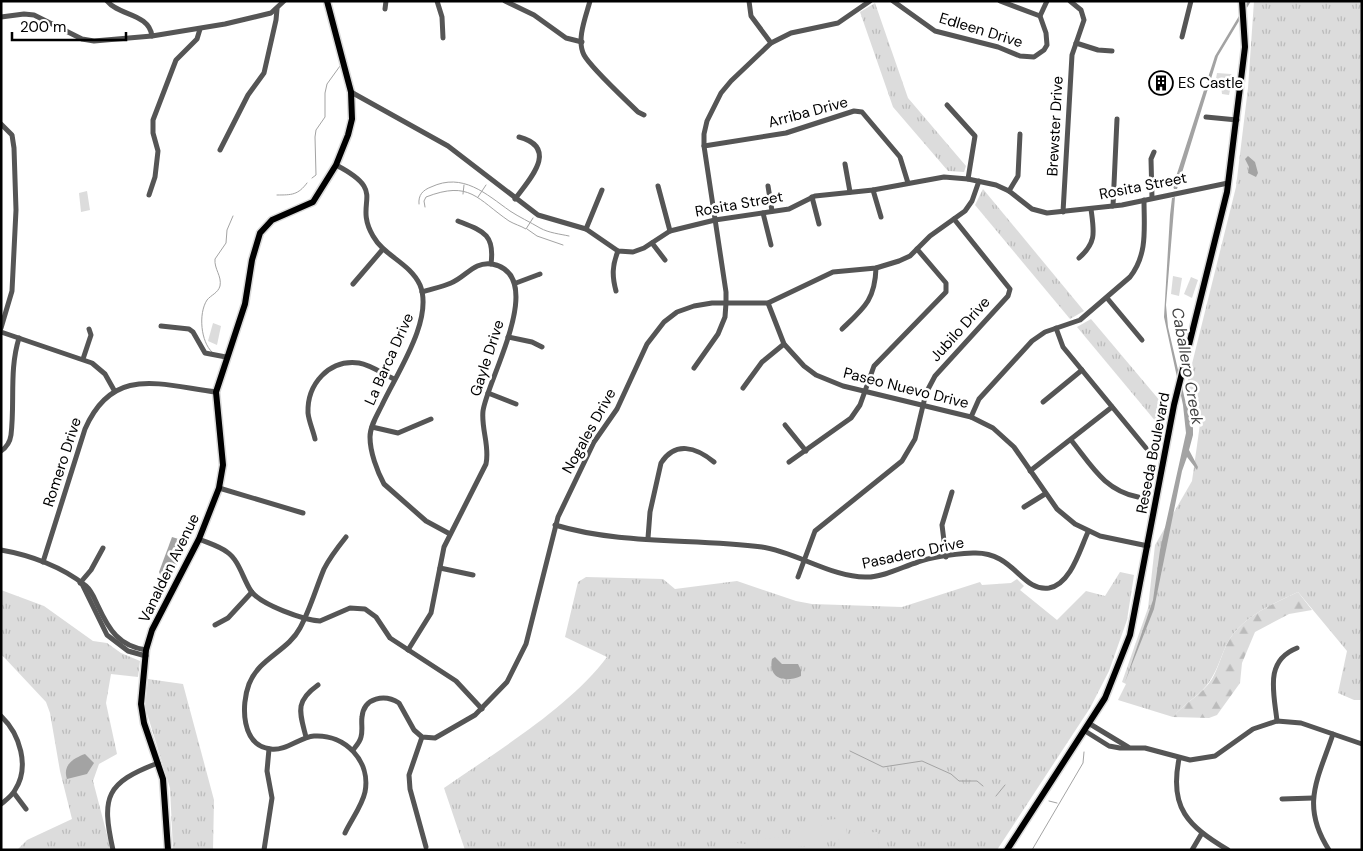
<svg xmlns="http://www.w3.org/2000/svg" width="1363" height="851" font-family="'DM Sans',sans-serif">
	<defs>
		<pattern id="grass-tufts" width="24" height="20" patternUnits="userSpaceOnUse" patternTransform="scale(1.25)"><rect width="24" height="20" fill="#dcdcdc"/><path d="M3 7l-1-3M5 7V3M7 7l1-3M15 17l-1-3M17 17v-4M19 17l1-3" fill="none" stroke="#bbb"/></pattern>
		<pattern id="forest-firs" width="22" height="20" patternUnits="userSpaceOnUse" patternTransform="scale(1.25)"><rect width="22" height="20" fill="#dcdcdc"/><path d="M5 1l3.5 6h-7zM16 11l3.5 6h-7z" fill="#bbb"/></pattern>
	</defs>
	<rect width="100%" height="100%" fill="#fff"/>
	<g fill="url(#grass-tufts)">
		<path d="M 1254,1 L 1362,1 L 1362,700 L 1354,700 L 1338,693 L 1347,651 L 1298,592 C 1273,604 1245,615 1229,640 C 1222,652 1219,667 1211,679 C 1201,696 1185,702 1173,717 L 1118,700 L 1126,684 L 1122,682 L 1148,608 L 1155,545 L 1192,481 L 1200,424 L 1188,403 L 1190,402 L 1187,384 L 1236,187 L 1248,88 Z"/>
		<polygon points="875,3 908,98 966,166 964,172 948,171 893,107 860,12"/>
		<polygon points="983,189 1084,311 1070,319 975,205"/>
		<polygon points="1091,319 1166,408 1162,429 1077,327"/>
		<path d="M 1120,572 L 1134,575 L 1127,620 L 1109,671 L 1090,708 L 997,850 L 465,850 L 444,788 C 497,751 569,708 607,657 L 565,637 L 578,582 L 586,577 L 663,579 L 675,589 L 737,581 L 796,601 L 812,604 L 902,607 L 980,582 L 982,585 L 1011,583 L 1017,579 L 1024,586 L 1020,590 L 1057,620 L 1086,591 L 1105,596 Z"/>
		<polygon points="1,590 44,606 93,641 107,643 121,653 140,661 138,677 111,674 106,703 117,754 99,764 93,781 111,850 17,850 27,840 72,819 60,771 50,713 46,702 1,654"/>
		<polygon points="148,679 183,684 214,800 213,850 173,850 170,788 145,707"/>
	</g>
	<path fill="url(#forest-firs)" d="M 1298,592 L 1312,610 L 1289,614 L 1255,632 L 1242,663 L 1240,683 L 1217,715 L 1209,718 L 1173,717 C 1185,702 1201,696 1212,679 C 1219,667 1222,652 1229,640 C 1245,615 1273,604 1298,592 Z"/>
	<g fill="#dcdcdc">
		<polygon points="1217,73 1231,74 1233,76 1229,95 1222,94 1221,85 1215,84"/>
		<polygon points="87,191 90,210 81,212 79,193"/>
		<polygon points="1173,276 1182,278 1179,296 1171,294"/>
		<polygon points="1191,277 1198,280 1192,298 1184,294"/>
		<polygon points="213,323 221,326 217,345 208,341"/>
		<polygon points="835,814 845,814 847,834 877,832 879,850 839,850 838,837 827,838 827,843 797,847 796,828 825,825 825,820 836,819"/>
		<polygon points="790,837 791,850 715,850 716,841 757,845 758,839"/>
	</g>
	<g fill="#a3a3a3">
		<polygon points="1248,1 1251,1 1218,56 1177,189 1174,189 1173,186 1215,56"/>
		<polygon points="1248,156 1255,162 1258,173 1256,177 1248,173 1249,167 1245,159"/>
		<polygon points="1175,197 1166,305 1168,327 1186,404 1193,422 1193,435 1189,450 1198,467 1197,470 1187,457 1182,471 1154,609 1125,682 1153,600 1160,550 1186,433 1183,405 1164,317 1170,215 1172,198"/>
		<polygon points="172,537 185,541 172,577 165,586 159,572"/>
		<path d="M 775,657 L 782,664 L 798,664 L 801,670 L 801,676 C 785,683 768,679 772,659 Z"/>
		<path d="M 85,754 L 94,763 L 87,774 L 67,779 C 62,765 74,758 85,754 Z"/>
	</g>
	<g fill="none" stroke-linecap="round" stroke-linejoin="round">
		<g stroke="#a3a3a3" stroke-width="1">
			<polyline points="312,178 316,175 315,137 316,130 325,117 325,93 327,84 340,66"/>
			<polyline points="463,194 464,185"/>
			<path d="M 277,195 C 292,195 298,195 307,183"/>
			<polyline points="478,197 486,185"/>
			<path d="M 419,204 C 418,195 423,190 431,187 C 463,172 486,194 510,211 C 519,217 530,222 540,228 C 549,233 560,234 569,236"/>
			<path d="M 425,207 L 424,201 L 426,197 C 470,180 477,199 509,221 C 514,224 521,226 526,229 L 533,218"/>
			<polyline points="527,229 537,236 563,245"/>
			<path d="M 212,352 C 201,342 198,314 207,300 C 211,295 218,293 220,286 C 222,276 214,269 215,259 L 226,243 L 227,230 L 233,216"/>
			<polyline points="850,751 883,767 922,761 951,774 959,781 977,781 983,786"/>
			<polyline points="996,796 1005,785"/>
			<polyline points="1049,801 1057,803"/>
			<polyline points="1032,850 1083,763 1084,752"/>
		</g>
		<g stroke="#dbdbdb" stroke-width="9">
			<g id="major">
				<polyline points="168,850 163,779 144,723 141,704 146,650 152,630 199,539 219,488 223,465 216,392 245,304 252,260 260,233 272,220 313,202 336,165 348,135 352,119 351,92 327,1"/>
				<polyline points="1007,850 1105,698 1130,635 1174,405 1227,192 1245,47 1242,1"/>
			</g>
		</g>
		<g stroke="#555" stroke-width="5">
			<path d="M 107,1 C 119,16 149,13 152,36"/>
			<polyline points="437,1 442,17 443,38"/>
			<polyline points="505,1 534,15 566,38 582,42"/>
			<path d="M 590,1 C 586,16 576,40 584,55 C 591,68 625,99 638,112 L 644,115"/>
			<polyline points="749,1 751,16 771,43"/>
			<polyline points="893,1 935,31 998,47 1020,56 1034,57 1044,50 1047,45 1046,33 1040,16 1047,1"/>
			<polyline points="1000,1 1040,16"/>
			<polyline points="385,9 386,1"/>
			<polyline points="1,17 24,14 34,15 82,39 94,41 152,36 225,24 271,13 284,1"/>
			<polyline points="1182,37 1191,1"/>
			<polyline points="1076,43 1098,50 1112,51"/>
			<polyline points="351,92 448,146 538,215 586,229 618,251 633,252 644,248 670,231 715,220 789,209 815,196 873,190 944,177 968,179 996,185 1009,191 1032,209 1047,213 1122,205 1228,183"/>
			<polyline points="947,105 975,136 968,179"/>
			<polyline points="1206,117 1237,120"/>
			<polyline points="1,124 12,135 14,148 16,210 12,291 1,328"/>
			<polyline points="704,146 786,133 854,111 862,112 900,157 908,183"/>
			<polyline points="220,150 248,95 264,73 276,20 277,9"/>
			<polyline points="845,164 850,192"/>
			<path d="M 336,165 C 390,193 352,200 373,236 C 384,256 410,263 420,285 C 434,319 397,373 382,405 C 377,415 370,426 370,437 C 370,452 377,471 384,484 L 426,521 L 450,534"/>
			<polyline points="658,186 670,231"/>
			<polyline points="768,186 772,211"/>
			<polyline points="873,190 881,217"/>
			<polyline points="1009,191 1018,176 1020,134"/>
			<polyline points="149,195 155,177 158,151 153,133 153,120 176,60 197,39 200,29"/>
			<polyline points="812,197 819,224"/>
			<polyline points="1152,198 1151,159 1154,152"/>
			<path d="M 515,199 C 529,180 560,148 519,137"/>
			<polyline points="1113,206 1117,119"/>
			<polyline points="1063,212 1072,55 1084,20 1081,10 1070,1"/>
			<polyline points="763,213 771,245"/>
			<path d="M 458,221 C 483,231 495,234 491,264"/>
			<polyline points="586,229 602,190"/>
			<polyline points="652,243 665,260"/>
			<path d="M 1079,258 C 1097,242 1094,232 1091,209"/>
			<polyline points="516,283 540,274"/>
			<polyline points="353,284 383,249"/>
			<path d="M 616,291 C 612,276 612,266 618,251"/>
			<polyline points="1107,298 1142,340"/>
			<polyline points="768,303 784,344 804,366 816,375 843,386 971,417 993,428 1014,447 1057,509 1075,524 1100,536 1148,546"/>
			<polyline points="161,326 189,329 193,332 205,353 226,357"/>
			<polyline points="1056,328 1063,347 1146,448"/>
			<path d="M 842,329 C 864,308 875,300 876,268"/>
			<polyline points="1,332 92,363 105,374 114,390"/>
			<polyline points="508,337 532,342 542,347"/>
			<polyline points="83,359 91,335 89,329"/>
			<polyline points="694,368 718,334 725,317 726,303 726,292 704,146 704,134 707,121 721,93 731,81 771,43 791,33 838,23 870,1"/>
			<polyline points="743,388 762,362 784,344"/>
			<polyline points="488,393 516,404"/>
			<polyline points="1043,402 1082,370"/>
			<path d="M 971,417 L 979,399 L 1032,341 L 1045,332 L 1080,320 L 1130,277 C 1148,254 1144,228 1144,200"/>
			<polyline points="785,425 806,451"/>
			<polyline points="372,427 398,433 431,419"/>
			<path d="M 315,439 C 313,430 309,422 308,413 C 307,384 329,359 359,363 C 371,365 383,374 394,379"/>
			<path d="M 1071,440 C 1092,466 1104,490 1138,497"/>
			<path d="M 1,451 C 7,447 10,442 11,435 C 15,402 9,370 19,338"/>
			<polyline points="789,462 851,418 860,405 874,366 946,292 946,283 917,249"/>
			<polyline points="1030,471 1112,407"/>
			<polyline points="219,488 303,513"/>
			<polyline points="1024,507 1045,494"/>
			<path d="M 555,525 C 621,545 694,538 762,547 C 796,552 833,578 867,577 C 884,577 902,567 918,562 C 934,556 956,554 973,553 C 1014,551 1021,592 1049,588 C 1071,584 1080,549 1088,532"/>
			<path d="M 648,538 L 650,512 L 661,463 C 675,441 696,447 714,462"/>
			<path d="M 199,539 C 208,543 219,546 227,552 C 239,560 243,579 251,591 C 261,605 304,620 320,621 L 350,608 L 365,609 L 376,617 L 390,638 L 456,681 L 482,709"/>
			<path d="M 1,550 C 30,555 63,567 86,586 C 92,591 95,600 98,606 C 109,630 119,646 146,650"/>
			<polyline points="946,557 942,525 952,492"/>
			<path d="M 43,562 L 85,429 C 113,365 160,385 216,392"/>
			<polyline points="440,568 473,575"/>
			<polyline points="798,577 815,531 902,461 915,439 926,393 935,376 1008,296 1010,289 954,219"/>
			<polyline points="80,583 91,570 103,548"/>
			<polyline points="82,584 107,635 128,651 146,656"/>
			<polyline points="215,625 228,618 252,592"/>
			<path d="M 408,650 L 431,613 L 444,547 L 486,464 C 490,446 481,429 483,411 C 487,380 549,275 492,264 C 474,261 466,277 451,283 C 442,287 431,289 422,292"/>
			<path d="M 1,716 C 20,734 30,767 15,790 C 12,796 6,800 1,804"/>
			<path d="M 1277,721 C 1274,693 1264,661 1297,648"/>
			<polyline points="1090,724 1128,747"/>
			<polyline points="1085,731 1109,746 1120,748 1145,748 1190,760 1215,756 1253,729 1277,721 1301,723 1362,744"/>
			<path d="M 306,737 C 300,713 294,702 318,685"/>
			<polyline points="422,737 409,775 410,789 426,847"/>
			<path d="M 353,750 C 356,746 360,742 361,737 C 363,730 361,723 362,717 C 364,697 385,694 399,703 L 414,730 L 422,737 L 435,738 L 475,715 L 507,682 L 526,644 L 558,517 L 594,442 L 617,409 L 647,344 L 664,322 L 677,312 L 694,306 L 712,303 L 768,303 L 833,272 L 876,268 L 899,261 L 910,256 L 930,236 L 965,211 L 972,201 L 979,181"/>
			<path d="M 1179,759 C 1169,808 1188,826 1228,850"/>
			<polyline points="14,793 26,809"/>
			<polyline points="1282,799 1313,798"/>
			<path d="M 345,833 C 351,820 362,806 365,792 C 371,761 345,734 314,736 C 300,737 286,751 271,749 C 241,746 241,705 249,684 C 259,658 288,651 300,628 C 310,610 316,588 324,569 C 330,557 338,547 346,537"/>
			<path d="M 113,850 C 101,796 106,783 158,763"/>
			<polyline points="264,850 272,798 267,771 269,749"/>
			<polyline points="1192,850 1202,833"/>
			<path d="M 1329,850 C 1300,805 1318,779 1333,734"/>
		</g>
		<use href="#major" stroke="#000" stroke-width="6"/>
	</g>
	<defs>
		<g id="building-ring" transform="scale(1.25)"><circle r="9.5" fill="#fff" stroke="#000" stroke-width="1.5"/><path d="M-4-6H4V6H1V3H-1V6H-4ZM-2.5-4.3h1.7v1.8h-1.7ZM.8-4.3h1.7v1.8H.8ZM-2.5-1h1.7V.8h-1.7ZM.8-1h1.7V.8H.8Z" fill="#000"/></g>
	</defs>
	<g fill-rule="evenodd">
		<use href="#building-ring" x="1161" y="83"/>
	</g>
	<g text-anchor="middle" stroke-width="5" stroke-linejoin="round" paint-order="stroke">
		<g font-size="15" fill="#000" stroke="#fff">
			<text transform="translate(981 30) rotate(17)" y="5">Edleen Drive</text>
			<text transform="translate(808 112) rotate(-15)" y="5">Arriba Drive</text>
			<text transform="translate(1055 126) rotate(-87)" y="5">Brewster Drive</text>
			<text transform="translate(1143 186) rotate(-11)" y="5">Rosita Street</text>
			<text transform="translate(739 204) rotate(-10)" y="5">Rosita Street</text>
			<text transform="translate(960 329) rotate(-48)" y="5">Jubilo Drive</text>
			<text transform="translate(487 358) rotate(-72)" y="5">Gayle Drive</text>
			<text transform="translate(389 359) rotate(-66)" y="5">La Barca Drive</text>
			<text transform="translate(906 388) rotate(14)" y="5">Paseo Nuevo Drive</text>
			<text transform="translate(589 431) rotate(-61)" y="5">Nogales Drive</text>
			<text transform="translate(1153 453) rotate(-79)" y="5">Reseda Boulevard</text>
			<text transform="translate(62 462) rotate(-72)" y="5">Romero Drive</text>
			<text transform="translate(913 553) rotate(-12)" y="5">Pasadero Drive</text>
			<text transform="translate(169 568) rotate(-64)" y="5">Vanalden Avenue</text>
		</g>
		<g font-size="15" fill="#000" stroke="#fff" text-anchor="start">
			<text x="1178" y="88">ES Castle</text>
		</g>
		<g font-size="16" font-style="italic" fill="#444" stroke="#fff">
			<text transform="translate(1188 366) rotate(80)" y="6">Caballero Creek</text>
		</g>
	</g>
	<rect width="1363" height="851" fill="none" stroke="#000000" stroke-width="5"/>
	<path d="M12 32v8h114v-8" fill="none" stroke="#000000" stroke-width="2.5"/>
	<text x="20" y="32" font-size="15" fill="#000000" stroke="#ffffff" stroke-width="4" paint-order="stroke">200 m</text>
</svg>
